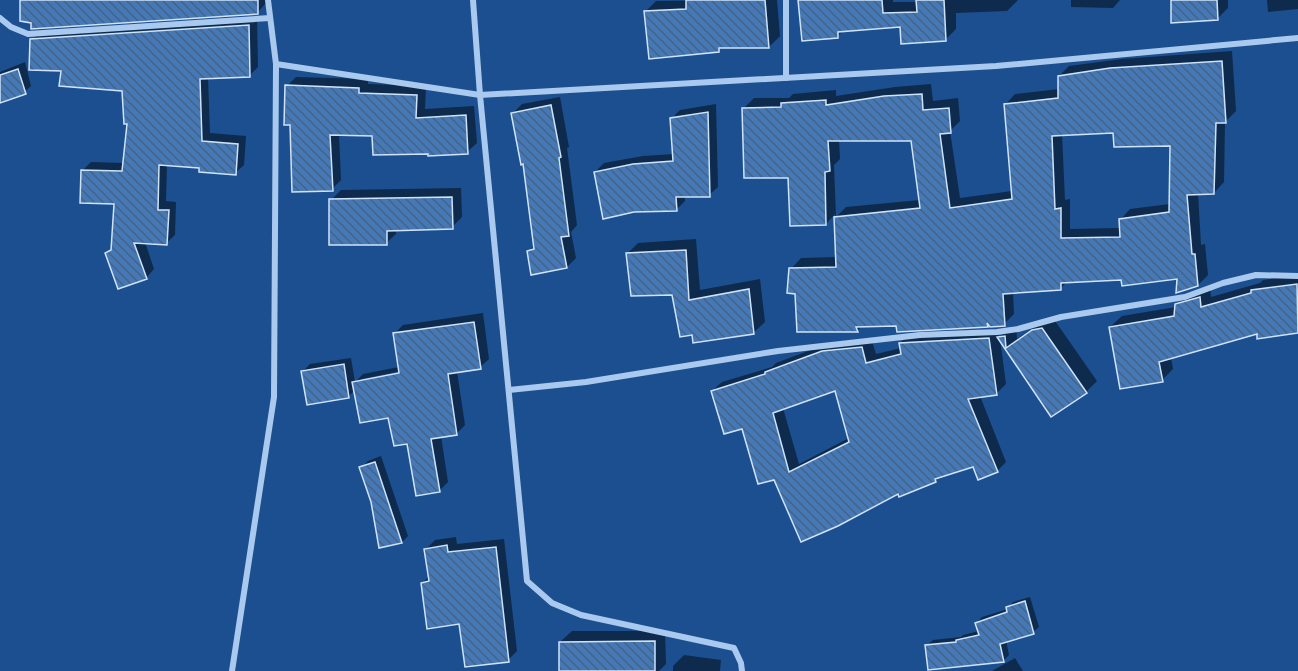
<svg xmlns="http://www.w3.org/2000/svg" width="1298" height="671" font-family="'Sofia Sans Condensed',sans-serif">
	<defs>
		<pattern id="building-back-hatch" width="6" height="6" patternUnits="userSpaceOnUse" patternTransform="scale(1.5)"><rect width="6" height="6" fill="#4478b7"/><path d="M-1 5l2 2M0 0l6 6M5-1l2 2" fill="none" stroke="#486282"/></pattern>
	</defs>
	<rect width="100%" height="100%" fill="#1b4f8f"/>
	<g fill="#0007" fill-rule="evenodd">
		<polygon points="22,0 268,0 268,1 258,12 33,21"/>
		<polygon points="777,0 780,36 769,47 722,47 718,50 645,12 656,1"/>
		<polygon points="800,0 893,0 893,2 917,2 917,0 1018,0 1007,11 956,13 956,29 945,40 901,25 844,30 837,37"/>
		<polygon points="1071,0 1120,0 1113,8 1071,7"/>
		<polygon points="1172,0 1228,0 1228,8 1217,19"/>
		<polygon points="1267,0 1298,0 1298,9 1268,12"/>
		<polygon points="257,17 258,67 249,76 208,77 210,133 246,136 244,165 235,173 167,164 166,201 176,202 175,235 166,243 145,242 154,269 146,278 107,253 113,247 116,203 82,171 91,162 124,163 128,123 124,89 62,69 32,40 41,31"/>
		<path d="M 1232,51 L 1236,111 L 1225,122 L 1224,182 L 1214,193 L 1198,193 L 1201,245 L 1205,244 L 1208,275 L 1198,285 L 1178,278 L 1068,281 L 1060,289 L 1013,292 L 1014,314 L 1004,324 L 863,325 L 857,331 L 797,292 L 791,269 L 801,258 L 837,257 L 835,214 L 826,224 L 790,176 L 744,108 L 754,98 L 789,98 L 793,94 L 836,90 L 836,96 L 895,87 L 931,84 L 933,101 L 958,98 L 960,121 L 950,131 L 960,198 L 1012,191 L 1005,105 L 1015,94 L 1059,89 L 1059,76 L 1069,66 L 1122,59 ZM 1115,132 L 1172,144 L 1170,204 L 1130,209 L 1120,220 L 1121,228 L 1070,229 L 1070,199 L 1065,200 L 1062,134 ZM 839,139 L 912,140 L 920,200 L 846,207 L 836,217 L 834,165 L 840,159 Z"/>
		<polygon points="25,62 31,86 23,93 0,92 0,72"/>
		<polygon points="296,77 368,79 368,84 426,86 425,109 474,106 477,143 467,152 429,153 374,134 339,134 341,180 332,189 292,123 287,86"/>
		<polygon points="560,97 569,147 567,148 577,225 571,232 576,258 567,267 529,251 535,245 524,163 513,113 522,104"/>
		<polygon points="716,104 718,187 709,195 685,195 685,201 677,209 595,172 604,163 643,156 674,154 671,119 680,110"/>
		<polygon points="461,188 462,217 452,227 396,229 396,234 386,243 331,200 341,190"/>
		<polygon points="696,239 700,290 760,279 765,322 753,333 693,333 674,293 627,254 638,243"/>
		<polygon points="1298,275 1298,332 1258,337 1258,332 1171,357 1173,369 1162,380 1110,327 1122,316 1176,307 1188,293 1210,287 1211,297 1260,283 1263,280"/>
		<path d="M 483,313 L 489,359 L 480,367 L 457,371 L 465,425 L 456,434 L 441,436 L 448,482 L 439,491 L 389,416 L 355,390 L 349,396 L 303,371 L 310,364 L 351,358 L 355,382 L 363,374 L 399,367 L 394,334 L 403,325 ZM 406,370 L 406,373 L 362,382 L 362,379 Z"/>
		<path d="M 1053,318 L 1097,381 L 1086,392 L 1052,415 L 1000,339 L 1006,384 L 996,394 L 980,396 L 1006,462 L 997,471 L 974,465 L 939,476 L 935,480 L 898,492 L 775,478 L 743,427 L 712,391 L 722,382 L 772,367 L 776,363 L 832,342 L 871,338 L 876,354 L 901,348 L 900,343 L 910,334 L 998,329 L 999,337 L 1010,327 L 1016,326 L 1017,339 L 1045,320 ZM 836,389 L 849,438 L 799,464 L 783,408 Z"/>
		<polygon points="381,456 408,536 402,542 381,546 373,501 361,468 368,461"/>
		<polygon points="456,537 457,544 504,539 517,651 508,660 461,622 422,583 430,576 426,549 435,540"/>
		<polygon points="1030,597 1039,627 1033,632 1006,640 1009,655 1004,660 935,668 927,645 933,640 961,637 963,635 979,631 976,623 982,617 1008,609 1013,602"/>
		<polygon points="572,631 665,631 666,664 659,671 561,671 560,642"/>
		<polygon points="684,655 721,660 720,671 673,671 673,666"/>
		<polygon points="1015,658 1023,671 992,671"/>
	</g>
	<g fill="url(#building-back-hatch)" stroke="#cfe3fa" stroke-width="1.5" fill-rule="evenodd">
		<polygon points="20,0 258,0 258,14 31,29 31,23 20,21"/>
		<polygon points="686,0 765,0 769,48 719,48 719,52 649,59 644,11 686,9"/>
		<polygon points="798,0 882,0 883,13 917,12 916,0 944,0 946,41 901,44 900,27 838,32 838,38 802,41"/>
		<polygon points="1171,0 1217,0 1218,20 1171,23"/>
		<polygon points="249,25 250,77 200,79 202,141 238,144 236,175 199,172 199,168 159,165 158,210 169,210 167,245 134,243 147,279 118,289 105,253 111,250 114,204 80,203 81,170 122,171 127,124 124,124 122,91 59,86 61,71 29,70 30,39"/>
		<path d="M 1222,61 L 1226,123 L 1216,123 L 1214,194 L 1187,195 L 1192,254 L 1195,254 L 1198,286 L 1176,293 L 1177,279 L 1122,286 L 1121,280 L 1061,283 L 1061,290 L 1003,294 L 1005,326 L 990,327 L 987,323 L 988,327 L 897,332 L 896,326 L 856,327 L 858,332 L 797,332 L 795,294 L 787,293 L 789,268 L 836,267 L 834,217 L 920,208 L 911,141 L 828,141 L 830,171 L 825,172 L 826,225 L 790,226 L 788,178 L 744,178 L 742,108 L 781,107 L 781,103 L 826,100 L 826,105 L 884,96 L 922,94 L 923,110 L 949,108 L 951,133 L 940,134 L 950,208 L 1012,199 L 1004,104 L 1058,98 L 1058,76 L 1110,68 ZM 1113,133 L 1114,147 L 1170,146 L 1169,212 L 1119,219 L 1120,237 L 1061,238 L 1061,208 L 1055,209 L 1052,136 Z"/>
		<polygon points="18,69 26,94 0,103 0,75"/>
		<polygon points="285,85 359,88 359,93 417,95 416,118 466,115 468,154 428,156 428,154 373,155 372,136 330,135 333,191 292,192 290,125 284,125"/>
		<polygon points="551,105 561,157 559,158 569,236 561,237 567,268 531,275 527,251 534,249 523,164 521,165 511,113"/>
		<polygon points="708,112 710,197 676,197 677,211 634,212 603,219 594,172 633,164 673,161 670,118"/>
		<polygon points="452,197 453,229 387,231 387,245 329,245 329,199"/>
		<polygon points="686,250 689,300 749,289 754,334 693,343 692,335 680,337 672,295 631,296 626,253"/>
		<polygon points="1297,284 1298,333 1257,339 1257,334 1159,362 1163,382 1120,389 1109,327 1174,316 1175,304 1200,297 1201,307 1251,293 1251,290"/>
		<polygon points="474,322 481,369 448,374 457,435 431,439 440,492 416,496 407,444 394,446 388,418 360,423 352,382 399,373 393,333"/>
		<polygon points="1042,328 1087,393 1051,417 997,337 1005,336 1006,348 1032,330"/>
		<path d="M 989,338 L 997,395 L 968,399 L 998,472 L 978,480 L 973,467 L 935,479 L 936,482 L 899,497 L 898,494 L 838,526 L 801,542 L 774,480 L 758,484 L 742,429 L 724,434 L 711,391 L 765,374 L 765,372 L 822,351 L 862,347 L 866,363 L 901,354 L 899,343 ZM 835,391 L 849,442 L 789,472 L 773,413 Z"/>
		<polygon points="344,364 349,398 307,405 301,371"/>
		<polygon points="375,462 402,543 379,548 371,502 359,467"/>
		<polygon points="447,545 448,552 496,547 509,662 465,667 459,624 427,629 421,583 429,581 424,549"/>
		<polygon points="1025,601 1034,634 1000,644 1004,662 928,670 925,645 956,642 956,640 979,635 975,623 1007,612 1006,607"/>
		<polygon points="655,641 655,671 559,671 559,642"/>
	</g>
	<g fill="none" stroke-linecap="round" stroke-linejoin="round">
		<g stroke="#a9c9ee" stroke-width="6">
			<polyline points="268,0 276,64 480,95 996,66 1298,38"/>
			<polyline points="473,0 480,95 527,581 552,603 581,615 734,648 741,663 742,671"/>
			<polyline points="786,0 786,78"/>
			<polyline points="0,18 11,27 28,34 270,18"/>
			<polyline points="509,390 586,382 778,351 920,335 997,332 1018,329 1061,317 1185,297 1223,283 1256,275 1298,276"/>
			<polyline points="232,671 274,397 276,64"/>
		</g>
	</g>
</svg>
